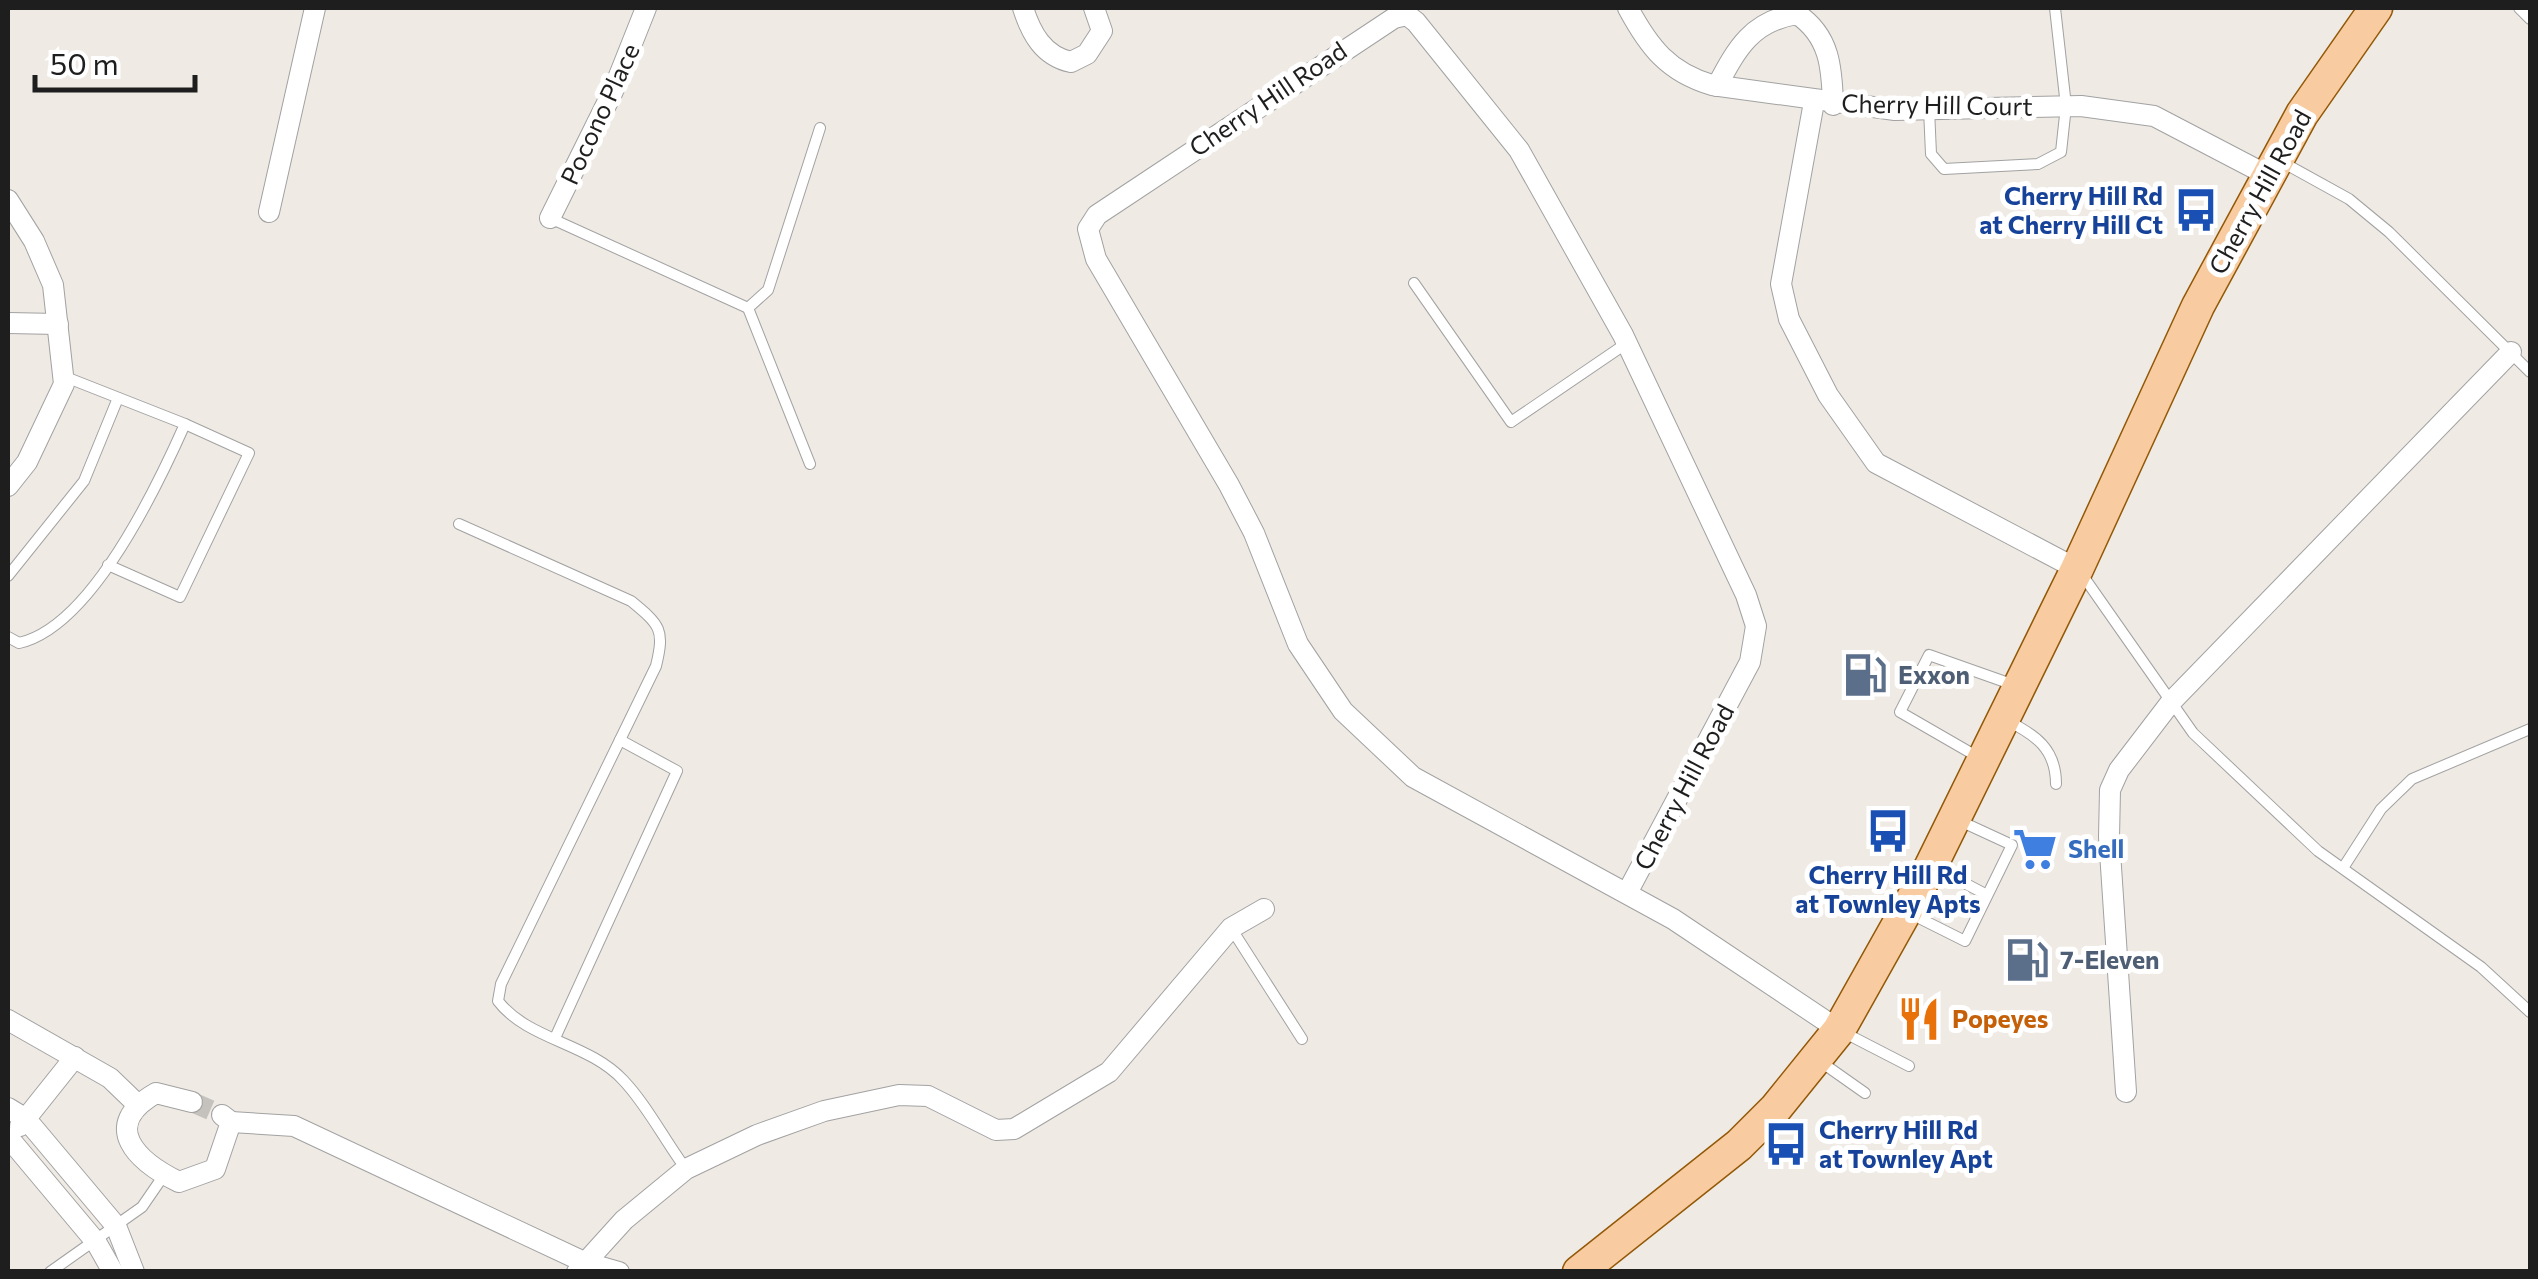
<svg xmlns="http://www.w3.org/2000/svg" width="2538" height="1279" font-family="Commissioner,sans-serif">
	<rect width="100%" height="100%" fill="#efeae4"/>
	<g fill="none" stroke-linecap="round" stroke-linejoin="round">
		<polyline stroke="#c5c1bc" stroke-width="20" stroke-dasharray="20 10" stroke-linecap="butt" points="192,1102 222,1115"/>
		<g stroke="#a2a2a2" stroke-width="12">
			<g id="service">
				<polyline points="2519,8 2530,19"/>
				<polyline points="1929,109 1931,154 1944,169 2038,164 2061,152 2066,106 2055,8"/>
				<polyline points="2282,162 2349,199 2389,232 2530,372"/>
				<polyline points="550,218 748,308 768,290 820,128"/>
				<polyline points="1414,283 1511,422 1627,343"/>
				<polyline points="748,308 810,464"/>
				<path d="M 459,524 L 631,601 C 660,625 665,629 656,666 L 501,984 L 498,1001 C 528,1040 589,1043 623,1080 C 647,1105 665,1141 686,1169"/>
				<polyline points="108,565 180,597 249,453 185,424"/>
				<polyline points="2081,573 2193,733 2318,851 2481,967 2530,1012"/>
				<polyline points="8,576 84,481 118,398"/>
				<path d="M 8,637 L 19,643 C 91,627 157,487 185,424 L 63,376"/>
				<path d="M 2006,720 C 2036,735 2056,749 2056,784"/>
				<polyline points="1978,757 1900,712 1929,655 2014,685"/>
				<polyline points="1936,868 1987,895"/>
				<polyline points="2343,868 2381,809 2412,779 2530,729"/>
				<polyline points="1911,914 1965,941 2012,845 1960,821"/>
				<polyline points="1231,928 1302,1039"/>
				<polyline points="1843,1032 1909,1066"/>
				<polyline points="555,1038 677,771 620,740"/>
				<polyline points="1821,1062 1865,1093"/>
				<polyline points="50,1272 142,1207 164,1175"/>
			</g>
		</g>
		<g stroke="#a2a2a2" stroke-width="22">
			<g id="minor">
				<path d="M 1023,8 C 1031,33 1043,56 1071,62 L 1087,54 L 1102,31 L 1094,8"/>
				<path d="M 1628,8 C 1649,47 1668,72 1712,85 L 1895,110 L 2081,106 L 2154,116 L 2267,175"/>
				<path d="M 1717,86 C 1737,48 1752,21 1797,14 C 1830,36 1832,68 1833,105"/>
				<polyline points="1814,102 1781,284 1789,319 1828,395 1876,463 2077,569"/>
				<polyline points="8,200 34,241 53,285 64,384 27,462 8,486"/>
				<polyline points="269,212 315,8"/>
				<polyline points="550,218 613,91 646,8"/>
				<polyline points="8,323 58,324"/>
				<polyline points="1627,893 1750,662 1756,626 1746,595 1623,335 1519,150 1416,22 1407,15 1394,18 1097,215 1088,229 1096,259 1229,485 1254,533 1298,644 1343,711 1413,777 1673,919 1839,1030"/>
				<polyline points="8,1020 110,1078 137,1104"/>
				<polyline points="2126,1092 2109,837 2110,790 2119,770 2171,702 2511,352"/>
				<path d="M 192,1102 L 156,1093 C 98,1126 138,1162 179,1182 L 215,1169 L 231,1122 L 222,1115"/>
				<polyline points="8,1108 26,1119 116,1226 134,1272"/>
				<polyline points="231,1122 294,1126 584,1262 619,1272"/>
				<polyline points="20,1126 75,1057"/>
				<polyline points="8,1137 96,1242 113,1272"/>
				<polyline points="577,1272 624,1220 686,1169 757,1135 824,1111 899,1095 928,1096 996,1130 1014,1129 1109,1072 1231,928 1264,909"/>
			</g>
		</g>
		<g stroke="#925806" stroke-width="35">
			<polyline id="primary" points="1579,1272 1739,1145 1776,1108 1839,1030 1931,866 2077,569 2198,306 2302,114 2376,8"/>
		</g>
		<use href="#service" stroke="#fff" stroke-width="10"/>
		<use href="#minor" stroke="#fff" stroke-width="20"/>
		<use href="#primary" stroke="#f8cba0" stroke-width="32"/>
	</g>
	<defs>
		<g id="bus-bare" transform="scale(3.45)"><path d="M-5-6H5V4H4V6H2V4H-2V6H-4V4H-5ZM-3.5-4V0h7V-4ZM-3.5 1.2v1.5H-2V1.2ZM2 1.2v1.5H3.5V1.2Z" fill="#1a4fb4" stroke="#fff" stroke-width="2.5" paint-order="stroke"/></g>
		<g id="fuel-bare" transform="scale(3.45)"><path d="M-5.5-6h7V0h2V4h1.3V-2.5L3-4.5l.8-.8L6-3V5H2.5V1h-1V6h-7ZM-4.2-4.7v3.2H.2V-4.7Z" fill="#5c6f8a" stroke="#fff" stroke-width="2.5" paint-order="stroke"/></g>
		<g id="supermarket-bare" transform="scale(3.45)"><path d="M-6-5.5h2.5l.6 2H6L4.5 2H-2.5L-4.4-4H-6ZM-1.5 3.2a1.3 1.3 0 1 0 .1 0ZM3 3.2a1.3 1.3 0 1 0 .1 0Z" fill="#3f7fe0" stroke="#fff" stroke-width="2.5" paint-order="stroke"/></g>
		<g id="restaurant-bare" transform="scale(3.45)"><path d="M-5-6h1v4h1v-4h1v4h1v-4h1v5L-1.5 .5V6h-2V.5L-5-1ZM5-6V6H3V1.5H1.5Q1.5-4 5-6Z" fill="#e8710a" stroke="#fff" stroke-width="2.5" paint-order="stroke"/></g>
	</defs>
	<g fill-rule="evenodd">
		<use href="#bus-bare" x="2196" y="210"/>
		<use href="#fuel-bare" x="1865" y="675"/>
		<use href="#bus-bare" x="1888" y="831"/>
		<use href="#supermarket-bare" x="2035" y="849"/>
		<use href="#fuel-bare" x="2027" y="960"/>
		<use href="#restaurant-bare" x="1919" y="1019"/>
		<use href="#bus-bare" x="1786" y="1144"/>
	</g>
	<g text-anchor="middle" stroke-width="10" stroke-linejoin="round" paint-order="stroke">
		<g font-size="25" fill="#1e1e1e" stroke="#fff">
			<text transform="translate(1268 99) rotate(-34)" y="9">Cherry Hill Road</text>
			<text transform="translate(1937 105) rotate(1)" y="9">Cherry Hill Court</text>
			<text transform="translate(600 114) rotate(-65)" y="9">Pocono Place</text>
			<text transform="translate(2260 192) rotate(-61)" y="9">Cherry Hill Road</text>
			<text transform="translate(1684 787) rotate(-62)" y="9">Cherry Hill Road</text>
		</g>
		<g font-size="25" font-weight="bold" fill="#164399" stroke="#fff" text-anchor="end">
			<text x="2163" y="205">Cherry Hill Rd<tspan x="2163" dy="29">at Cherry Hill Ct</tspan></text>
			<text x="1888" y="884" text-anchor="middle">Cherry Hill Rd<tspan x="1888" dy="29">at Townley Apts</tspan></text>
			<text x="1819" y="1139" text-anchor="start">Cherry Hill Rd<tspan x="1819" dy="29">at Townley Apt</tspan></text>
		</g>
		<g font-size="25" font-weight="bold" fill="#4e5e75" stroke="#fff" text-anchor="start">
			<text x="1898" y="684">Exxon</text>
			<text x="2060" y="969">7-Eleven</text>
		</g>
		<g font-size="25" font-weight="bold" fill="#366cbe" stroke="#fff" text-anchor="start">
			<text x="2068" y="858">Shell</text>
		</g>
		<g font-size="25" font-weight="bold" fill="#c56008" stroke="#fff" text-anchor="start">
			<text x="1952" y="1028">Popeyes</text>
		</g>
	</g>
	<rect width="2538" height="1279" fill="none" stroke="#1e1e1e" stroke-width="20"/>
	<path d="M35 75v15h160v-15" fill="none" stroke="#1e1e1e" stroke-width="5"/>
	<text x="50" y="75" font-size="30" fill="#1e1e1e" stroke="#ffffff" stroke-width="8" paint-order="stroke">50 m</text>
</svg>
